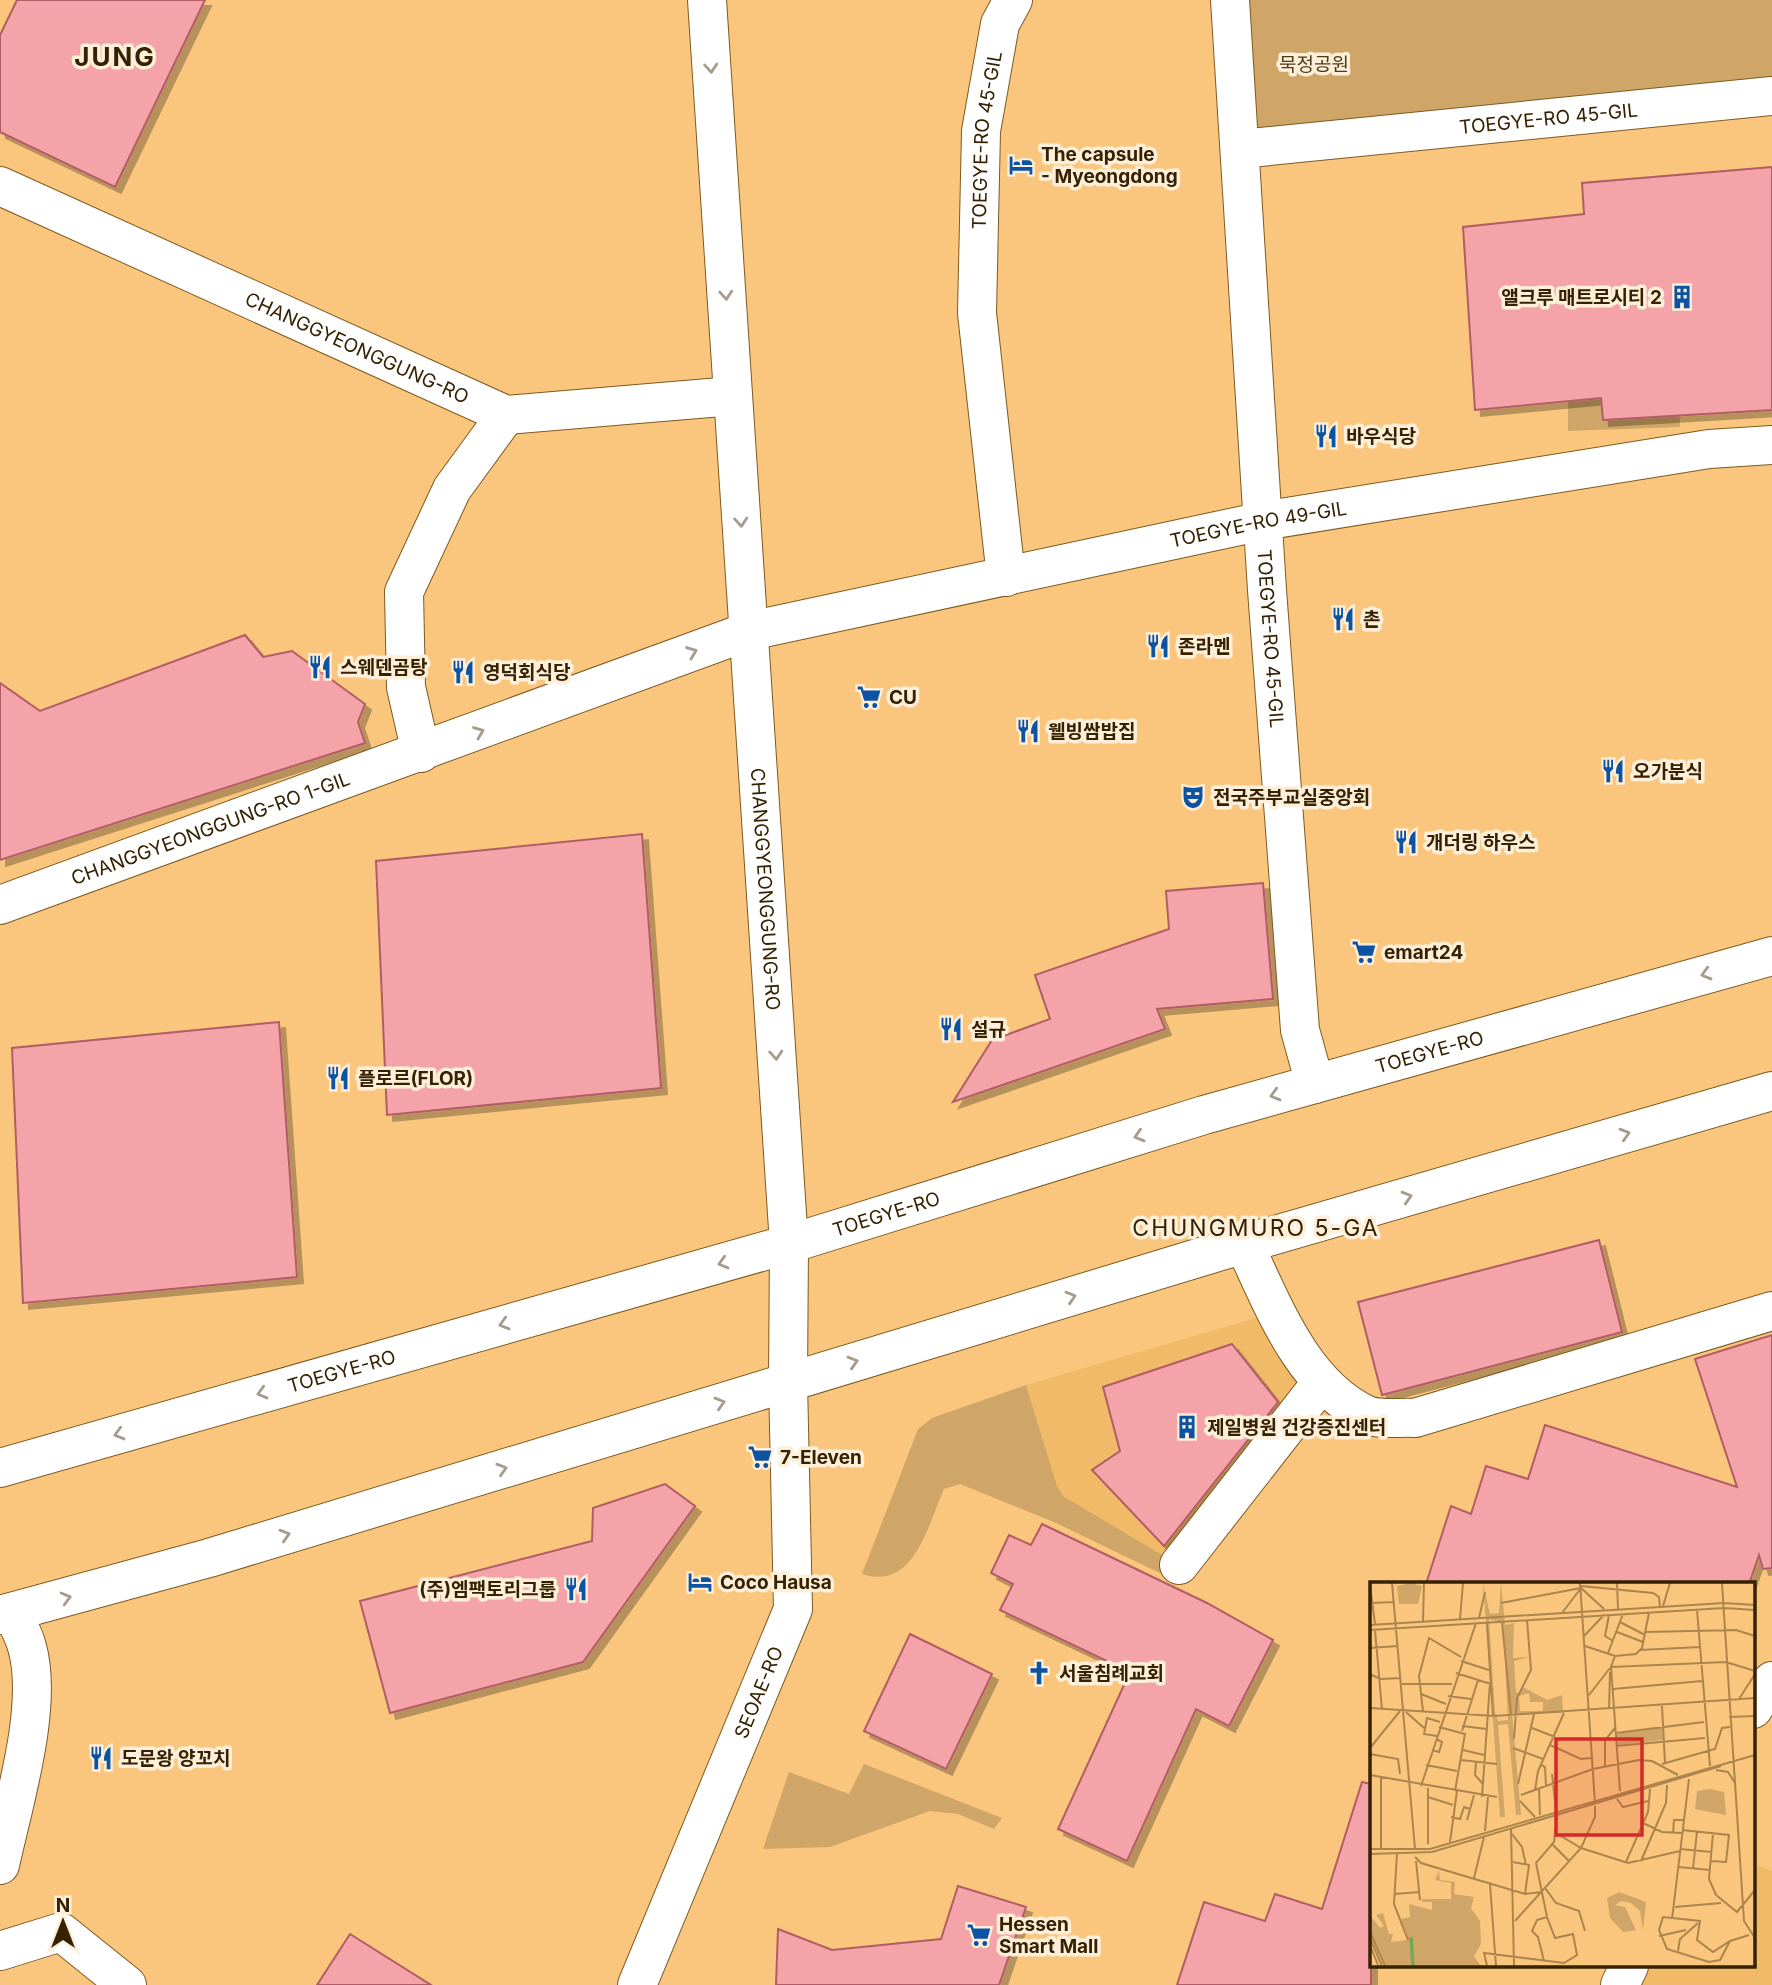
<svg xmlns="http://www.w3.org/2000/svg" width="1772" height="1985" font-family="Inter,'Noto Sans KR',sans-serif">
	<defs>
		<filter id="shadow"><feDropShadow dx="6" dy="6" stdDeviation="0" flood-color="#0004"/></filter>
	</defs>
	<rect width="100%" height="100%" fill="#fac67d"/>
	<g fill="#f1ba68">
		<polygon points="1276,1312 1321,1383 1179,1565 1063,1496 1057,1486 1026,1385"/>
		<polygon points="1753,1863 1772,1871 1772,1985 1620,1985 1629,1966 1753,1966"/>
	</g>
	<g fill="#d0a568">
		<polygon points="1245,0 1772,0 1772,80 1254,134"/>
		<polygon points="1678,343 1680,427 1568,431 1568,345"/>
		<path d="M 1026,1385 L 1057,1486 L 1063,1496 L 1179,1565 L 1172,1579 L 1054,1522 L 960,1484 L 944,1489 C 927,1527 914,1591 862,1574 L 918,1429 L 932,1418 Z"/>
		<polygon points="864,1764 1002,1818 994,1829 958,1814 930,1811 830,1847 763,1849 789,1772 849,1794"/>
	</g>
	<g fill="#f4a3a8" stroke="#b15d65" stroke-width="2" filter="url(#shadow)">
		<polygon points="17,0 205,0 115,187 0,132 0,35"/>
		<polygon points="1772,167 1772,410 1603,420 1601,398 1475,410 1463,227 1584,214 1582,183"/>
		<polygon points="245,635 263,657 292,651 365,704 358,722 365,743 0,860 0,683 40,711"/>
		<polygon points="642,834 661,1088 387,1115 376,861"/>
		<polygon points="1263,883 1273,999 1157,1009 1165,1029 953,1102 992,1040 1050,1019 1035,975 1169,929 1166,891"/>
		<polygon points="279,1022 297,1277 23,1303 12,1048"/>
		<polygon points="1599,1240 1622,1332 1382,1395 1358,1302"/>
		<polygon points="1772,1335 1772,1568 1763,1569 1759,1555 1749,1584 1426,1584 1451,1506 1471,1514 1486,1466 1528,1479 1545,1425 1737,1487 1695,1359"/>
		<polygon points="1232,1344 1278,1402 1164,1546 1092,1470 1120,1451 1103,1387"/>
		<polygon points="665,1484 695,1506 583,1662 390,1713 360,1601 592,1541 593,1508"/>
		<polygon points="1042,1524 1207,1603 1273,1640 1229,1726 1196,1709 1127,1861 1058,1829 1130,1672 1000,1610 1013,1584 991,1573 1009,1535 1031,1545"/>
		<polygon points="910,1634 992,1674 946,1769 864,1731"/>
		<polygon points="1362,1782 1371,1784 1371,1985 1177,1985 1204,1902 1265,1921 1275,1894 1322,1909"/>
		<polygon points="958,1886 1026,1907 999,1985 776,1985 778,1929 832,1950 941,1939"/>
		<polygon points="350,1934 431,1985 317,1985"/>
	</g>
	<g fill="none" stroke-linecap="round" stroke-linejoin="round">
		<g stroke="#7e5a20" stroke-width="40">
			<g id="minor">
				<path id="s1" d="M 1230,0 L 1267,590 L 1300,1030 L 1315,1084"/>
				<path id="s2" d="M 1240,149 L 1772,96"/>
				<path id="s3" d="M 0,186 L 506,415 L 733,396"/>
				<path id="s4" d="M 1006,577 L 977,313 L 981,131 L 1000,24 L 1013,0"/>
				<polyline points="421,753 406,687 404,592 452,489 506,415"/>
				<path id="s5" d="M 0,905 L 749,631 L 1263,521 L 1709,449 L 1772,445"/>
				<path d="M 1244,1244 C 1273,1305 1302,1385 1367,1415 C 1379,1420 1401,1417 1415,1418 L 1772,1311"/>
				<polyline points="1179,1565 1321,1383"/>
				<polyline points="1753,1709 1772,1681"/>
				<path d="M 0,1865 C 13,1805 44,1706 27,1647 C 24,1635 17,1623 12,1612"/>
				<polyline points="0,1951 61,1932 127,1985"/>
				<polyline points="1620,1985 1629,1966"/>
			</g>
		</g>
		<g stroke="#7e5a20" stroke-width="40">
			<g id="tertiary">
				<path id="s6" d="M 637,1985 L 793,1609 L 788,1382"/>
			</g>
		</g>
		<g stroke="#7e5a20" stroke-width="40">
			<g id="primary">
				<path id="s7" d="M 707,0 L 789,1244 L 788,1382"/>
				<path id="s8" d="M 0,1468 L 789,1244 L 1204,1115 L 1772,956"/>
				<polyline points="0,1615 209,1558 1244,1244 1772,1091"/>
			</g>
		</g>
		<use href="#minor" stroke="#fff" stroke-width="38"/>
		<use href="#tertiary" stroke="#fff" stroke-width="38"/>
		<use href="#primary" stroke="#fff" stroke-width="38"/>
	</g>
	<defs><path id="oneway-chevron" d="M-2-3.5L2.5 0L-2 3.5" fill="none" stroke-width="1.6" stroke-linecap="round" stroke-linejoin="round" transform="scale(1.75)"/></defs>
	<g stroke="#a59c8d">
		<use href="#oneway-chevron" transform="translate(711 68) rotate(86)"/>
		<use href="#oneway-chevron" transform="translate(726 295) rotate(86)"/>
		<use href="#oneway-chevron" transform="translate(741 522) rotate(86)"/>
		<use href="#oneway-chevron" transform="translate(692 652) rotate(-21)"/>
		<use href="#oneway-chevron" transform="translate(479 732) rotate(-21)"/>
		<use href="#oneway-chevron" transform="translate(1706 974) rotate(164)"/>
		<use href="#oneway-chevron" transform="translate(776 1055) rotate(86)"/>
		<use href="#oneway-chevron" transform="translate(1275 1095) rotate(164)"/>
		<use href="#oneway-chevron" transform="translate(1625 1134) rotate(-16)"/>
		<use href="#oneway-chevron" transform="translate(1139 1136) rotate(163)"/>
		<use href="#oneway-chevron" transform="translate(1407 1197) rotate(-16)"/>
		<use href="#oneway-chevron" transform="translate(723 1263) rotate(164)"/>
		<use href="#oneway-chevron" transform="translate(1071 1297) rotate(-17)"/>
		<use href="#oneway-chevron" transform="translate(504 1324) rotate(164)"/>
		<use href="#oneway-chevron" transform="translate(853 1362) rotate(-17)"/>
		<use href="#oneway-chevron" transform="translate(262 1393) rotate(164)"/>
		<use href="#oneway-chevron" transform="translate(720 1403) rotate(-17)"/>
		<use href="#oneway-chevron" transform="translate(119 1434) rotate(164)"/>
		<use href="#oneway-chevron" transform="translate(502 1469) rotate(-17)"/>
		<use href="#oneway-chevron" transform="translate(285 1535) rotate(-17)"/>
		<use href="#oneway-chevron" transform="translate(66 1598) rotate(-15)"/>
	</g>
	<defs>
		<g id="hotel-bare" transform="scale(1.89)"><path d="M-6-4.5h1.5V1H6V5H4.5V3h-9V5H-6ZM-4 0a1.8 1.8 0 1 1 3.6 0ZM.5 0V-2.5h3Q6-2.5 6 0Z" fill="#0c54a3" stroke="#feefda" stroke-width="2.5" paint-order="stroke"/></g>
		<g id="building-bare" transform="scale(1.89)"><path d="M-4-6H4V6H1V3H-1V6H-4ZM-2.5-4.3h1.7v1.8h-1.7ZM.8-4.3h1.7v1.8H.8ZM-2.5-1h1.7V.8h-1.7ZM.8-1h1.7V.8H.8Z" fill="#0c54a3" stroke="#feefda" stroke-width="2.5" paint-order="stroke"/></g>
		<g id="restaurant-bare" transform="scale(1.89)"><path d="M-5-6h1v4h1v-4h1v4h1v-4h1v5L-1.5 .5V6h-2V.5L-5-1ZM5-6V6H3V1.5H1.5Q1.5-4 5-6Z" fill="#0c54a3" stroke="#feefda" stroke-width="2.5" paint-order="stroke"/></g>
		<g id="supermarket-bare" transform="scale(1.89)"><path d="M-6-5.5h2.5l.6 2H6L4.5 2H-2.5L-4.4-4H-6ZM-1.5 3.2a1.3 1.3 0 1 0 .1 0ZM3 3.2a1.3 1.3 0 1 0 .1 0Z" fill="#0c54a3" stroke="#feefda" stroke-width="2.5" paint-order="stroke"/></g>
		<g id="theatre-bare" transform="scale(1.89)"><path d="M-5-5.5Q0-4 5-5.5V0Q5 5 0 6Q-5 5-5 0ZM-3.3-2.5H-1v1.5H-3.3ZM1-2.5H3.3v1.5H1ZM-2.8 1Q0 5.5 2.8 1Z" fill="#0c54a3" stroke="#feefda" stroke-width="2.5" paint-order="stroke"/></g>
		<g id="church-bare" transform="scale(1.89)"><path d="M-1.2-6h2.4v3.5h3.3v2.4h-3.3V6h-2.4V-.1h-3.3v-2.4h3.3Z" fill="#0c54a3" stroke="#feefda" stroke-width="2.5" paint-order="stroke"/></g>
	</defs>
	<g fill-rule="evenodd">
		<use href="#hotel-bare" x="1021" y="165"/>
		<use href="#building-bare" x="1682" y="297"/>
		<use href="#restaurant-bare" x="1326" y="436"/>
		<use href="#restaurant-bare" x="1343" y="619"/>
		<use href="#restaurant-bare" x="1158" y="646"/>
		<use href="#restaurant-bare" x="320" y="667"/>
		<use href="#restaurant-bare" x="463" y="672"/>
		<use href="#supermarket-bare" x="869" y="697"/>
		<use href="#restaurant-bare" x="1028" y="731"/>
		<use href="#restaurant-bare" x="1613" y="771"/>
		<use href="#theatre-bare" x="1193" y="797"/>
		<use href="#restaurant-bare" x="1406" y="842"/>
		<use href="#supermarket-bare" x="1364" y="952"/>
		<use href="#restaurant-bare" x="951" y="1029"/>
		<use href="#restaurant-bare" x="338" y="1078"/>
		<use href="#building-bare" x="1187" y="1427"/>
		<use href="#supermarket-bare" x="760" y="1457"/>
		<use href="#hotel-bare" x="700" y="1582"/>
		<use href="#restaurant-bare" x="576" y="1589"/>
		<use href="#church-bare" x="1039" y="1673"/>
		<use href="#restaurant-bare" x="101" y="1758"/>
		<use href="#supermarket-bare" x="979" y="1935"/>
	</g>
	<g text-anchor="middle" stroke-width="7" stroke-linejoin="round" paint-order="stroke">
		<g font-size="19" fill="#503915" stroke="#feefda">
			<text x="1314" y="71">묵정공원</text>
		</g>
		<g font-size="19" fill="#362202" stroke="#feefda">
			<text dy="7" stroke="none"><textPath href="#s2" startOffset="310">TOEGYE-RO 45-GIL</textPath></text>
			<text dy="7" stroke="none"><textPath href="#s4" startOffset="439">TOEGYE-RO 45-GIL</textPath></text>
			<text dy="7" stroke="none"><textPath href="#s3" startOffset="392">CHANGGYEONGGUNG-RO</textPath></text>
			<text dy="7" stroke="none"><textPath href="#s5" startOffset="1318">TOEGYE-RO 49-GIL</textPath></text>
			<text dy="7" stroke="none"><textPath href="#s1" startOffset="640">TOEGYE-RO 45-GIL</textPath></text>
			<text dy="7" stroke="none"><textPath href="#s5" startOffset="224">CHANGGYEONGGUNG-RO 1-GIL</textPath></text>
			<text dy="7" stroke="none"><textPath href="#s7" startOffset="891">CHANGGYEONGGUNG-RO</textPath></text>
			<text dy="7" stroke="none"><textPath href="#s8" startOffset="1489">TOEGYE-RO</textPath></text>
			<text dy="7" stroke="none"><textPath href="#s8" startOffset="922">TOEGYE-RO</textPath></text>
			<text dy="7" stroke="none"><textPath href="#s8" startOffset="355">TOEGYE-RO</textPath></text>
			<text dy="7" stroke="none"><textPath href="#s6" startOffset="317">SEOAE-RO</textPath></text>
		</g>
		<g font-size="19" font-weight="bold" fill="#362202" stroke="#feefda" text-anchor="start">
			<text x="1041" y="161">The capsule<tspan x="1041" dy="22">- Myeongdong</tspan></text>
			<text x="1662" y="304" text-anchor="end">앨크루 매트로시티 2</text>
			<text x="1346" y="443">바우식당</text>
			<text x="1363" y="626">촌</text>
			<text x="1178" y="653">존라멘</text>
			<text x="340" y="674">스웨덴곰탕</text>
			<text x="483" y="679">영덕회식당</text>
			<text x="889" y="704">CU</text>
			<text x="1048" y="738">웰빙쌈밥집</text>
			<text x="1633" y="778">오가분식</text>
			<text x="1213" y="804">전국주부교실중앙회</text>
			<text x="1426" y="849">개더링 하우스</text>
			<text x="1384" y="959">emart24</text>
			<text x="971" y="1036">설규</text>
			<text x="358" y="1085">플로르(FLOR)</text>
			<text x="1207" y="1434">제일병원 건강증진센터</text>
			<text x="780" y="1464">7-Eleven</text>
			<text x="720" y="1589">Coco Hausa</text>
			<text x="556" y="1596" text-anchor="end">(주)엠팩토리그룹</text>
			<text x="1059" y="1680">서울침례교회</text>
			<text x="121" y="1765">도문왕 양꼬치</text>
			<text x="999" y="1931">Hessen<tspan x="999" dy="22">Smart Mall</tspan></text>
		</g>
		<g font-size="23" letter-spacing="2" fill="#362202" stroke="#feefda">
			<text x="1256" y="1236">CHUNGMURO 5-GA</text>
		</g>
		<g font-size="26" font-weight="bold" letter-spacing="2" fill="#362202" stroke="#feefda">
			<text x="115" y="66">JUNG</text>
		</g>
	</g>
	<g transform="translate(1370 1582)">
		<rect width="385" height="385" fill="#fac67d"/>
		<path d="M 41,1 L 52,4 L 48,22 L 29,22 L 27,4 ZM 113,1 L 120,32 L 129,31 L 131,1 L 135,43 L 144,41 L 143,76 L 160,75 L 144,79 L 146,110 L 149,112 L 153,105 L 177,118 L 192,113 L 193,131 L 142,131 L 151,233 L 146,233 L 138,142 L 128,143 L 135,235 L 130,235 ZM 119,37 L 133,41 L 138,138 L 128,139 L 125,130 ZM 159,111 L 160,120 L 173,120 L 173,129 L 150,129 L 149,114 ZM 292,145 L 293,158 L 247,163 L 246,152 ZM 340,207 L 354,210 L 356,233 L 325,227 L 327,209 ZM 69,289 L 70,298 L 85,300 L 84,312 L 104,315 L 101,326 L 110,339 L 111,362 L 104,374 L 111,384 L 16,384 L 0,349 L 0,333 L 10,346 L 14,344 L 6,333 L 13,331 L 19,352 L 23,352 L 21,360 L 38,358 L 31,337 L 40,335 L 39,322 L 62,328 L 62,320 L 52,320 L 52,317 L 81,317 L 81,301 L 65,298 ZM 249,310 L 276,320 L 273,348 L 270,329 L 261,321 L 251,319 L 245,323 L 255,325 L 266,348 L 253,350 L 240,336 L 237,316 Z" fill="#d0a568" fill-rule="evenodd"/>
		<path fill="none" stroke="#74a759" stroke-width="3.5" d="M 41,355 L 43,384"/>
		<path fill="none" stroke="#ac844c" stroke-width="2" d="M 22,1 L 45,267M 210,1 L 225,221M 247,1 L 248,27M 352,1 L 374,339 L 385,356M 0,3 L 5,42M 211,4 L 283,11 L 289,15 L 290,25M 211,6 L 234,27M 0,21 L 24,20M 131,21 L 211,6M 293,24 L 300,1M 327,28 L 340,184M 192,31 L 211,6M 239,33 L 235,54 L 243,59M 109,36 L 115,10M 90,37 L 93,1M 53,39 L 54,1M 132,40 L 141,132M 250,40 L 275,53M 117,41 L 123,133M 0,43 L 354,21 L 385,23M 0,48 L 354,26 L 385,28M 5,48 L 12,128M 247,50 L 273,60M 276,50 L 366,48 L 385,54M 214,54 L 234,33M 215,64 L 245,74 L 266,72 L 272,66 L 279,31M 0,66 L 28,64M 270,68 L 330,65M 238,71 L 253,32M 245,74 L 241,85 L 250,209M 91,79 L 119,88M 241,85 L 356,80 L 385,89M 86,91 L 121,102M 0,92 L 10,97 L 31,96M 32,102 L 82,102M 243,107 L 332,99M 51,112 L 76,122M 219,113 L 240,86M 78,114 L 101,117M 369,117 L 385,92M 292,124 L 295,181M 0,126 L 124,134 L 385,116M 239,128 L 240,90M 53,129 L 49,94 L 59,56 L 91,75M 36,130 L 54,146M 359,135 L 385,134M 92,144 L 117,147M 69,145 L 95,152 L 85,209M 162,146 L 185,155M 92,149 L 108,98M 246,151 L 334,140M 67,154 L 54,152 L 57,136 L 70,140M 144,157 L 147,116 L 161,88 L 157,38M 180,163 L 211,177 L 221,176M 246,164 L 335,156M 0,166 L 30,129M 143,166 L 173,177M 62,168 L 69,170 L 72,160 L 66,157M 93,168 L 114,173M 0,172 L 28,177 L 30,192M 91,178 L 127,182M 106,181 L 105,193 L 113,202M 292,182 L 345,167 L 352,146 L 360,145M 56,183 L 87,189M 171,183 L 175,185 L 176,204M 235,185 L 235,158 L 245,146M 346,188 L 358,190 L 365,201M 182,192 L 186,228M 0,193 L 127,215M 11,194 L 11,268M 148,202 L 164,132M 51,204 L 106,41M 58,206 L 58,262M 169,206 L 170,233M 165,208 L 168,189 L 194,131M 151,213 L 223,187 L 269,178 L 282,179 L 308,193M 58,215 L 83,223M 112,215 L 120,101M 247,217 L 253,225 L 278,219M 150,219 L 165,235M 81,235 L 90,237 L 94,225 L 100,227M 97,238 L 104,213M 271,240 L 292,250 L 312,251M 141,247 L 144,384M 312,248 L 359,253 L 356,280 L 341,279M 115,249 L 118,215M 186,251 L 211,266 L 258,281 L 310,269M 303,251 L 304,238 L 313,238M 343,251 L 339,297 L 346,313 L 367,330 L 385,308M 142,252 L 152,265 L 156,283M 80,260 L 87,209M 183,263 L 199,279M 0,267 L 60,267 L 385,173M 310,267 L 342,270M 0,272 L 62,270 L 351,184M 27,272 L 24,322 L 38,358M 45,275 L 51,281 L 155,312 L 171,310M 46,279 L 50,318M 271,279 L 296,221 L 297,203M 143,280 L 159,283 L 155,312M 256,280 L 278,230 L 280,207M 309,285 L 340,288M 323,286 L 327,250M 104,296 L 114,255M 120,302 L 126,384M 175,306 L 186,321 L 209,329 L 215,349M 24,312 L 50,310M 305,325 L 351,321M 302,337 L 319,197M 145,339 L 211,266 L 225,235 L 225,224M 0,350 L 15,384M 289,354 L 316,348M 0,356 L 12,384M 360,359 L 350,378 L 339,380 L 297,367 L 289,348 L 293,335 L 330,339 L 327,358 L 343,370 L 360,359 L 379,353M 0,363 L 8,383M 308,369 L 310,357 L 328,341M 174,379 L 168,355 L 162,349 L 167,338 L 177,335 L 166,281 L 184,260 L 187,235M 117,384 L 114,371 L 194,381 L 207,373 L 203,352 L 185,356 L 177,335"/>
		<path fill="#d62828" fill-opacity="0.15" stroke="#d62828" stroke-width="3.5" d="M 186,157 L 272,157 L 272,253 L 186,253 Z"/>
		<rect width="385" height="385" fill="none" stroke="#362202" stroke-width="3.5"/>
	</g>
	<g transform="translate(63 1922)" stroke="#feefda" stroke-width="5" paint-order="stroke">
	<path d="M0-5L12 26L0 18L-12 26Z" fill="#362202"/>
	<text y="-10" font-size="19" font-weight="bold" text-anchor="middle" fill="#362202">N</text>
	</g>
</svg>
